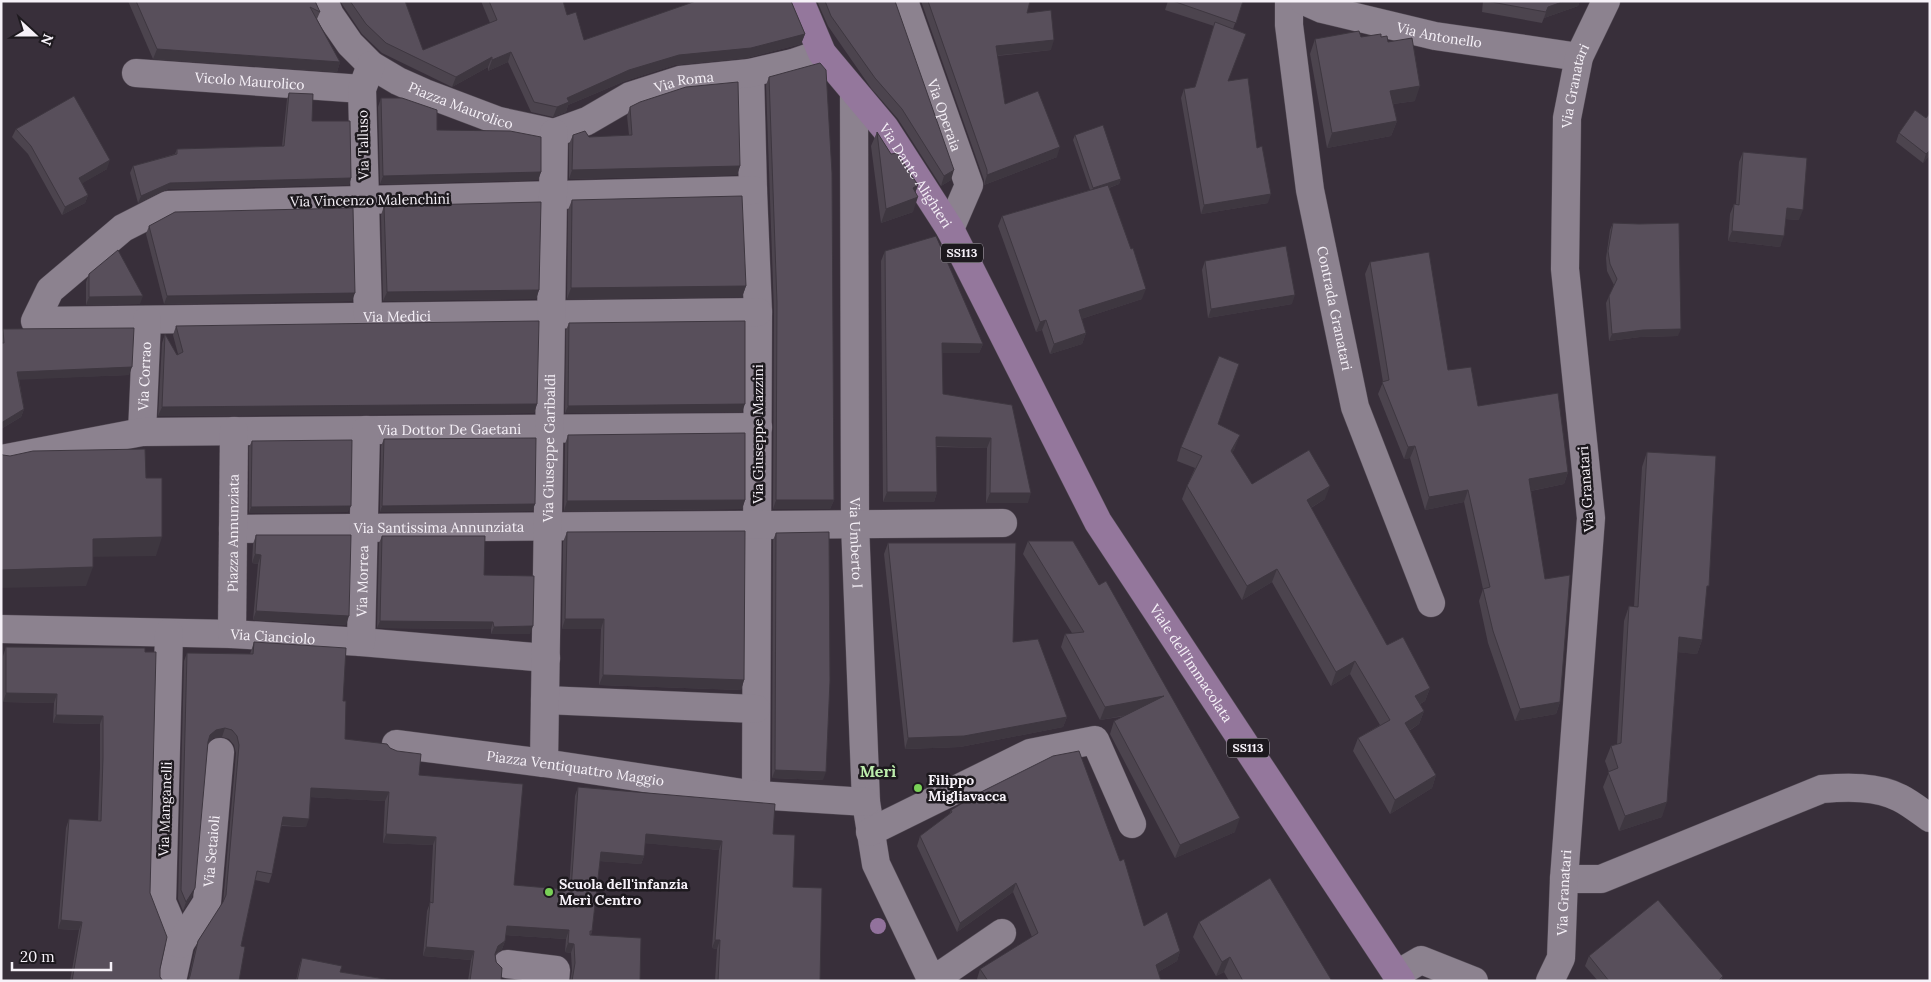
<svg xmlns="http://www.w3.org/2000/svg" width="1931" height="982" font-family="Lora,serif">
	<rect width="100%" height="100%" fill="#382f3a"/>
	<g fill="none" stroke-linecap="round" stroke-linejoin="round">
		<g stroke="#534b55" stroke-width="29">
			<g id="minor">
				<path id="s1" d="M 324,1 L 330,15 L 350,44 L 371,65 L 398,81 L 425,93 L 499,121 L 554,133"/>
				<path id="s2" d="M 904,1 L 969,185 L 950,229"/>
				<path id="s3" d="M 1289,1 L 1289,25 L 1310,190 L 1355,407 L 1431,603"/>
				<path id="s4" d="M 1304,1 L 1322,9 L 1435,36 L 1579,57"/>
				<path id="s5" d="M 136,73 L 362,89"/>
				<polyline points="750,73 753,190 758,312 756,795"/>
				<path id="s6" d="M 854,92 L 855,524 L 866,802 L 876,864 L 932,981 L 1002,933"/>
				<path id="s7" d="M 554,133 L 587,121 L 630,96 L 680,80 L 750,73 L 793,63 L 822,53"/>
				<path id="s8" d="M 753,190 L 168,205 L 123,228 L 50,290 L 35,321 L 758,312"/>
				<polyline points="368,317 362,89 371,65"/>
				<path id="s9" d="M 142,432 L 147,320"/>
				<path id="s10" d="M 1,459 L 142,432 L 758,427"/>
				<path id="s11" d="M 233,529 L 1003,523"/>
				<path id="s12" d="M 1,629 L 232,634 L 361,642 L 546,658"/>
				<polyline points="169,633 162,902 180,944 172,981"/>
				<path id="s13" d="M 232,634 L 234,431"/>
				<path id="s14" d="M 361,642 L 366,430"/>
				<polyline points="545,700 756,709"/>
				<path id="s15" d="M 396,744 L 544,763 L 756,795 L 866,802"/>
				<path id="s16" d="M 544,763 L 554,133"/>
				<polyline points="870,832 1030,753 1095,740 1132,824"/>
				<path d="M 1564,879 L 1601,879 L 1822,789 C 1847,787 1877,786 1900,798 C 1910,803 1920,811 1930,818"/>
				<path id="s17" d="M 180,944 L 207,902 L 220,752"/>
				<polyline points="507,964 556,970 555,981"/>
				<polyline points="1397,974 1421,960 1474,981"/>
				<path id="s18" d="M 1550,981 L 1561,958 L 1564,879 L 1591,518 L 1565,269 L 1567,118 L 1579,57 L 1606,1"/>
			</g>
		</g>
		<g stroke="#534b55" stroke-width="29">
			<g id="major">
				<path id="s19" d="M 800,1 L 822,53 L 885,128 L 950,229 L 1098,522 L 1401,981"/>
			</g>
		</g>
		<use href="#minor" stroke="#8c828f" stroke-width="28"/>
		<use href="#major" stroke="#94779c" stroke-width="28"/>
	</g>
	<circle fill="#92729c" cx="878" cy="926" r="8"/>
	<g fill="#4c444e">
		<polygon points="128,1 315,1 320,12 317,19 340,62 337,72 153,59"/>
		<polygon points="340,1 405,1 423,50 490,23 481,1 563,1 567,15 584,40 690,4 689,1 791,1 805,34 801,44 747,58 675,65 625,81 568,105 566,112 553,117 531,112 508,62 488,71 488,67 452,87 382,53 362,34"/>
		<polygon points="817,1 895,1 951,180 941,186 898,119 871,88 828,26"/>
		<polygon points="921,1 1030,1 1027,13 1051,50 997,56 1005,104 1057,157 984,185 984,180"/>
		<polygon points="1168,1 1243,1 1233,29 1228,81 1257,148 1268,203 1201,214 1181,98 1184,89 1195,87 1214,26 1165,10"/>
		<polygon points="1483,1 1580,1 1578,6 1544,18 1542,23 1482,12"/>
		<polygon points="1361,37 1381,37 1388,42 1415,101 1393,104 1397,121 1391,136 1327,148 1310,54 1315,39"/>
		<polygon points="769,77 834,500 830,509 773,509 774,312 766,85"/>
		<polygon points="289,93 312,121 351,178 349,185 168,189 138,203 130,173 133,166 175,154 177,149 282,146 287,99"/>
		<polygon points="381,98 437,130 541,172 538,180 380,184 378,107"/>
		<polygon points="630,107 740,166 737,175 569,179 569,144 573,135 589,137 629,135 627,116"/>
		<polygon points="1926,118 1930,155 1923,163 1896,142 1899,133"/>
		<polygon points="16,129 107,169 82,183 88,195 85,203 62,215 28,154 12,137"/>
		<polygon points="877,132 891,154 918,185 915,193 913,212 881,223 871,146"/>
		<polygon points="1075,135 1121,179 1119,184 1109,188 1142,299 1081,319 1086,333 1082,344 1050,354 1042,330 1036,332 998,226 1002,216 1090,190 1073,140"/>
		<polygon points="1743,152 1799,220 1786,219 1780,247 1728,241 1730,214 1734,204 1736,204 1739,162"/>
		<polygon points="572,200 746,286 742,297 567,299 568,210"/>
		<polygon points="384,206 539,290 536,299 383,301 381,215"/>
		<polygon points="1613,223 1678,336 1640,337 1609,341 1606,303 1614,285 1607,271 1606,258 1610,230"/>
		<polygon points="149,226 352,301 164,304 146,234"/>
		<polygon points="885,251 983,344 979,353 942,353 943,394 1012,405 1028,503 986,503 987,448 936,447 937,492 934,502 883,502 881,261"/>
		<polygon points="1205,261 1292,304 1208,318 1202,270"/>
		<polygon points="1370,262 1448,370 1478,406 1568,472 1564,484 1531,491 1560,702 1556,714 1515,721 1488,643 1479,601 1483,589 1464,502 1425,510 1410,458 1404,459 1378,394 1383,382 1365,274"/>
		<polygon points="89,274 140,304 86,305 86,282"/>
		<polygon points="569,323 742,412 565,413 566,330"/>
		<polygon points="176,326 537,404 534,413 158,416 162,343 165,334 177,355 178,354 173,335"/>
		<polygon points="3,329 129,375 19,379 24,409 21,417 1,429 1,334"/>
		<polygon points="1218,424 1235,448 1232,453 1252,484 1325,499 1311,508 1387,645 1430,688 1425,701 1420,704 1424,711 1419,724 1409,731 1436,775 1432,788 1390,814 1353,751 1358,738 1380,725 1350,674 1331,686 1272,582 1242,600 1182,499 1187,486 1195,468 1177,461 1181,447"/>
		<polygon points="568,435 745,500 742,509 564,511 565,444"/>
		<polygon points="384,439 535,504 532,511 380,512 381,446"/>
		<polygon points="252,441 348,512 249,513 249,447"/>
		<polygon points="1647,452 1706,593 1702,640 1697,654 1678,652 1662,817 1619,831 1603,787 1609,772 1605,761 1611,746 1617,744 1624,621 1629,606 1634,607 1642,467"/>
		<polygon points="567,532 744,680 741,690 599,685 601,629 562,629 563,542"/>
		<polygon points="776,533 823,780 772,778 773,540"/>
		<polygon points="256,535 346,625 253,620 258,564 252,563 253,544"/>
		<polygon points="382,536 484,575 530,634 491,634 491,629 377,628 379,543"/>
		<polygon points="1028,541 1235,832 1175,858 1110,734 1114,721 1126,716 1100,720 1061,647 1065,634 1072,633 1023,554"/>
		<polygon points="888,543 1013,642 1067,717 1063,727 960,747 905,749 884,554"/>
		<polygon points="254,642 343,701 345,739 390,748 419,775 514,885 569,890 575,796 578,787 773,834 793,887 820,981 715,981 717,949 712,948 719,850 645,843 644,856 641,864 600,861 592,931 591,935 640,981 570,981 572,971 571,953 565,952 566,939 506,935 505,941 502,949 495,955 501,981 468,981 471,960 423,956 427,911 430,903 433,845 383,843 385,801 310,797 306,827 281,826 272,874 269,883 255,880 241,946 188,981 195,950 198,941 223,903 236,753 234,745 229,739 222,737 213,738 208,743 192,897 183,911 178,899 184,661 187,653 250,654"/>
		<polygon points="6,647 145,648 150,893 160,969 160,977 163,981 70,981 79,930 58,929 66,828 69,819 98,821 100,767 100,724 53,723 54,703 3,702 3,656"/>
		<polygon points="951,810 1144,926 1180,951 1177,961 1158,972 1161,981 978,981 977,979 980,969 1032,937 1013,892 957,932 917,846 920,836 949,815"/>
		<polygon points="1199,922 1332,981 1229,981 1224,972 1216,976 1193,937"/>
		<polygon points="1589,956 1723,976 1721,981 1598,981 1585,966"/>
		<polygon points="302,958 340,972 398,981 296,981 299,967"/>
	</g>
	<g fill="#3e3740">
		<polygon points="1565,1 1580,1 1578,6 1544,18 1542,23 1548,7"/>
		<polygon points="805,34 801,44 747,58 675,65 625,81 568,105 566,112 553,117 557,107 567,98 629,70 679,55"/>
		<polygon points="1054,40 1051,50 992,56 996,46"/>
		<polygon points="157,49 340,62 337,72 153,59"/>
		<polygon points="511,52 508,62 488,71 492,60"/>
		<polygon points="492,57 488,67 452,87 456,77"/>
		<polygon points="1420,86 1415,101 1385,105 1390,91"/>
		<polygon points="1397,121 1391,136 1327,148 1332,133"/>
		<polygon points="1060,147 1057,157 984,185 987,175"/>
		<polygon points="1930,150 1930,155 1923,163 1926,154"/>
		<polygon points="110,160 107,169 76,187 79,178"/>
		<polygon points="740,166 737,175 569,179 572,170"/>
		<polygon points="954,170 951,180 941,186 944,176"/>
		<polygon points="541,172 538,180 380,184 383,176"/>
		<polygon points="351,178 349,185 168,189 138,203 141,196 170,183"/>
		<polygon points="1121,179 1119,184 1091,194 1093,188"/>
		<polygon points="918,185 913,199 918,197 913,212 881,223 886,209 913,188"/>
		<polygon points="1271,194 1268,203 1201,214 1204,205"/>
		<polygon points="88,195 85,203 62,215 65,207"/>
		<polygon points="1787,208 1803,210 1799,220 1783,219"/>
		<polygon points="1732,231 1784,236 1780,247 1728,241"/>
		<polygon points="746,286 742,297 567,299 571,288"/>
		<polygon points="1146,289 1142,299 1075,321 1079,310"/>
		<polygon points="539,290 536,299 383,301 387,292"/>
		<polygon points="355,293 352,301 164,304 167,296"/>
		<polygon points="1295,295 1292,304 1208,318 1211,309"/>
		<polygon points="143,296 140,304 86,305 89,297"/>
		<polygon points="1046,320 1042,330 1036,332 1040,322"/>
		<polygon points="1681,329 1678,336 1640,337 1609,341 1612,334 1643,330"/>
		<polygon points="1086,333 1082,344 1050,354 1054,344"/>
		<polygon points="942,343 983,344 979,353 938,353"/>
		<polygon points="132,367 129,375 15,380 17,372"/>
		<polygon points="537,404 534,413 158,416 162,407"/>
		<polygon points="745,404 742,412 565,413 568,406"/>
		<polygon points="24,409 21,417 1,429 1,423"/>
		<polygon points="1240,435 1235,448 1226,464 1231,451"/>
		<polygon points="936,437 991,438 987,448 933,446"/>
		<polygon points="1415,446 1410,458 1404,459 1408,447"/>
		<polygon points="1568,472 1564,484 1525,492 1529,479"/>
		<polygon points="1330,486 1325,499 1302,513 1307,500"/>
		<polygon points="1468,490 1464,502 1425,510 1429,497"/>
		<polygon points="887,492 937,492 934,502 883,502"/>
		<polygon points="990,493 1031,493 1028,503 986,503"/>
		<polygon points="745,500 742,509 564,511 567,501"/>
		<polygon points="776,500 834,500 830,509 773,509"/>
		<polygon points="535,504 532,511 380,512 382,506"/>
		<polygon points="351,506 348,512 249,513 251,507"/>
		<polygon points="162,537 156,556 86,557 93,539"/>
		<polygon points="255,554 261,555 258,564 252,563"/>
		<polygon points="93,567 86,586 1,588 1,570"/>
		<polygon points="1277,569 1272,582 1242,600 1247,586"/>
		<polygon points="256,611 349,616 346,625 253,620"/>
		<polygon points="565,619 604,619 601,629 562,629"/>
		<polygon points="380,621 493,622 491,629 377,628"/>
		<polygon points="533,626 530,634 491,634 494,627"/>
		<polygon points="1679,637 1702,640 1697,654 1674,652"/>
		<polygon points="1355,661 1350,674 1331,686 1336,672"/>
		<polygon points="603,675 744,680 741,690 599,685"/>
		<polygon points="1430,688 1425,701 1410,709 1415,696"/>
		<polygon points="6,693 57,694 54,703 3,702"/>
		<polygon points="1164,696 1159,709 1100,720 1105,707"/>
		<polygon points="1560,702 1556,714 1515,721 1520,709"/>
		<polygon points="1424,711 1419,724 1400,736 1405,723"/>
		<polygon points="56,715 103,716 100,724 53,723"/>
		<polygon points="1067,717 1063,727 960,747 905,749 908,738"/>
		<polygon points="225,728 222,737 213,738 207,743 210,735 216,730"/>
		<polygon points="775,770 826,772 823,780 772,778"/>
		<polygon points="1436,775 1432,788 1390,814 1395,800"/>
		<polygon points="311,788 389,792 385,801 308,797"/>
		<polygon points="1667,802 1662,817 1619,831 1625,816"/>
		<polygon points="283,817 309,819 306,827 280,825"/>
		<polygon points="1240,818 1235,832 1175,858 1180,845"/>
		<polygon points="386,834 436,837 433,845 383,843"/>
		<polygon points="646,834 722,841 719,850 642,843"/>
		<polygon points="601,852 644,856 641,864 597,861"/>
		<polygon points="1016,883 1013,892 957,932 960,923"/>
		<polygon points="195,888 192,897 183,911 186,902"/>
		<polygon points="61,920 82,922 79,930 58,929"/>
		<polygon points="507,926 569,930 566,939 503,935"/>
		<polygon points="715,940 720,940 717,949 712,948"/>
		<polygon points="505,941 502,949 495,954 498,946"/>
		<polygon points="568,943 574,944 571,953 565,952"/>
		<polygon points="426,947 474,951 471,960 423,956"/>
		<polygon points="1180,951 1177,961 1153,975 1156,965"/>
		<polygon points="1230,957 1224,972 1216,976 1222,962"/>
	</g>
	<g fill="#584f5b" stroke="#3e3740">
		<polygon points="136,1 315,1 320,12 310,7 340,62 157,49"/>
		<polygon points="350,1 405,1 423,50 497,20 489,1 563,1 567,15 576,12 584,40 696,1 791,1 805,34 751,48 679,55 629,70 567,98 569,102 557,107 534,102 511,52 492,60 492,57 456,77 386,43 366,24"/>
		<polygon points="825,1 895,1 954,170 944,176 902,109 875,78 831,16"/>
		<polygon points="928,1 1030,1 1027,13 1051,10 1054,40 996,46 1005,104 1038,91 1060,147 987,175 987,170"/>
		<polygon points="1173,1 1243,1 1236,23"/>
		<polygon points="1486,1 1565,1 1548,7 1546,12"/>
		<polygon points="1215,22 1246,34 1228,81 1248,78 1257,148 1262,146 1271,194 1204,205 1184,89 1195,87"/>
		<polygon points="1359,31 1361,37 1381,34 1381,37 1387,36 1388,42 1412,38 1420,86 1390,91 1397,121 1332,133 1315,39"/>
		<polygon points="820,63 826,70 832,173 834,500 776,500 777,303 769,77"/>
		<polygon points="738,82 740,166 572,170 573,135 585,131 589,137 632,135 630,107 640,102 686,87"/>
		<polygon points="289,93 313,94 312,121 350,121 351,178 170,183 141,196 133,166 177,154 177,149 284,146"/>
		<polygon points="74,96 110,160 79,178 88,195 65,207 31,146 16,129"/>
		<polygon points="381,98 402,98 437,110 437,130 510,131 541,137 541,172 383,176"/>
		<polygon points="1915,110 1926,118 1930,113 1930,150 1926,154 1899,133"/>
		<polygon points="1103,125 1121,179 1093,188 1075,135"/>
		<polygon points="877,132 891,154 897,153 918,185 913,188 918,197 886,209"/>
		<polygon points="1743,152 1807,158 1803,210 1787,208 1784,236 1732,231 1734,204 1739,205"/>
		<polygon points="1108,185 1131,249 1133,248 1146,289 1079,310 1086,333 1054,344 1046,320 1040,322 1002,216"/>
		<polygon points="742,196 746,286 571,288 572,200"/>
		<polygon points="541,202 539,290 387,292 384,206"/>
		<polygon points="353,208 355,293 167,296 149,226 175,212"/>
		<polygon points="1613,223 1639,224 1679,223 1681,329 1643,330 1612,334 1609,296 1617,279 1610,264 1608,251"/>
		<polygon points="936,236 983,344 942,343 943,394 1012,405 1031,493 990,493 991,438 936,437 937,492 887,492 885,251"/>
		<polygon points="1286,246 1295,295 1211,309 1205,261"/>
		<polygon points="118,250 143,296 89,297 89,274"/>
		<polygon points="1429,252 1448,370 1471,367 1478,406 1558,393 1568,472 1529,479 1545,579 1570,575 1560,702 1520,709 1493,631 1483,589 1490,587 1468,490 1429,497 1415,446 1408,447 1382,382 1389,380 1370,262"/>
		<polygon points="539,321 537,404 162,407 165,334 177,355 183,352 176,326"/>
		<polygon points="745,321 745,404 568,406 569,323"/>
		<polygon points="134,328 132,367 17,372 24,409 1,423 1,343 4,343 3,329"/>
		<polygon points="1219,356 1239,364 1218,424 1240,435 1231,451 1252,484 1309,450 1330,486 1307,500 1387,645 1403,637 1430,688 1415,696 1424,711 1405,723 1436,775 1395,800 1358,738 1390,720 1355,661 1336,672 1277,569 1247,586 1187,486 1202,456 1181,447"/>
		<polygon points="745,433 745,500 567,501 568,435"/>
		<polygon points="536,438 535,504 382,506 384,439"/>
		<polygon points="352,440 351,506 251,507 252,441"/>
		<polygon points="145,449 146,478 162,478 162,537 93,539 93,567 1,570 1,454 3,455 10,456 33,451"/>
		<polygon points="1647,452 1716,456 1709,586 1707,586 1702,640 1679,637 1667,802 1625,816 1608,772 1618,768 1611,746 1621,743 1629,606 1638,607"/>
		<polygon points="745,531 744,680 603,675 604,619 565,619 567,532"/>
		<polygon points="829,532 830,681 826,772 775,770 776,533"/>
		<polygon points="256,535 351,535 349,616 256,611 261,555 255,554"/>
		<polygon points="382,536 485,536 484,575 534,576 533,626 494,627 493,622 380,621"/>
		<polygon points="1028,541 1073,541 1099,585 1106,581 1240,818 1180,845 1114,721 1164,696 1105,707 1065,634 1084,632"/>
		<polygon points="888,543 1016,543 1013,642 1038,639 1067,717 964,736 908,738"/>
		<polygon points="254,642 346,648 343,701 346,701 345,739 387,744 390,748 397,751 421,754 419,775 523,784 514,885 571,890 578,787 775,804 773,834 795,835 793,887 822,888 820,981 718,981 720,940 715,940 722,841 646,834 644,856 601,852 592,931 590,931 590,935 641,938 640,981 572,981 575,963 574,944 568,943 569,930 507,926 505,941 498,946 495,954 496,962 502,968 501,981 470,981 474,951 426,947 430,902 433,903 436,837 386,834 389,792 311,788 309,819 283,817 272,874 257,871 241,946 245,947 239,981 188,981 190,976 198,941 223,902 226,895 239,745 237,736 232,730 225,728 216,730 210,735 208,742 195,888 186,902 181,890 187,653 253,654"/>
		<polygon points="6,647 145,648 145,652 156,652 150,893 167,937 160,969 160,977 163,981 72,981 82,922 61,920 69,819 101,821 103,758 103,716 56,715 57,694 6,693"/>
		<polygon points="1079,751 1120,861 1124,859 1144,926 1167,912 1180,951 1156,965 1161,981 988,981 980,969 1038,933 1016,883 960,923 920,836 952,812 951,810 983,791 1053,756"/>
		<polygon points="1270,878 1332,981 1243,981 1230,957 1222,962 1199,922"/>
		<polygon points="1658,900 1723,976 1718,981 1609,981 1589,956"/>
		<polygon points="302,958 342,966 340,972 398,981 297,981"/>
	</g>
	<g fill="#79d157" stroke="#1d191e" stroke-width="2">
		<circle cx="918" cy="788" r="5"/>
		<circle cx="549" cy="892" r="5"/>
	</g>
	<g text-anchor="middle" stroke-width="5" stroke-linejoin="round" paint-order="stroke">
		<g fill="#1d191e" stroke="#b5b0b7" stroke-width="1">
			<rect x="941" y="243.5" width="42" height="19" rx="4"/>
			<rect x="1227" y="738.5" width="42" height="19" rx="4"/>
		</g>
		<g font-size="12" font-weight="bold" fill="#f6f1f8">
			<text x="962" y="257">SS113</text>
			<text x="1248" y="752">SS113</text>
		</g>
		<g font-size="14" fill="#f6f1f8" stroke="#1d191e">
			<text dy="5" stroke="none"><textPath href="#s4" startOffset="140">Via Antonello</textPath></text>
			<text dy="5" stroke="none"><textPath href="#s5" startOffset="114">Vicolo Maurolico</textPath></text>
			<text dy="5" stroke="none"><textPath href="#s7" startOffset="141">Via Roma</textPath></text>
			<text dy="5" stroke="none"><textPath href="#s18" startOffset="901">Via Granatari</textPath></text>
			<text dy="5" stroke="none"><textPath href="#s1" startOffset="179">Piazza Maurolico</textPath></text>
			<text dy="5" stroke="none"><textPath href="#s2" startOffset="121">Via Operaia</textPath></text>
			<text transform="translate(363 145) rotate(-91)" y="5">Via Talluso</text>
			<text dy="5" stroke="none"><textPath href="#s19" startOffset="211">Via Dante Alighieri</textPath></text>
			<text transform="translate(370 200) rotate(-1)" y="5">Via Vincenzo Malenchini</text>
			<text dy="5" stroke="none"><textPath href="#s3" startOffset="311">Contrada Granatari</textPath></text>
			<text dy="5" stroke="none"><textPath href="#s8" startOffset="1128">Via Medici</textPath></text>
			<text dy="5" stroke="none"><textPath href="#s9" startOffset="56">Via Corrao</textPath></text>
			<text dy="5" stroke="none"><textPath href="#s10" startOffset="451">Via Dottor De Gaetani</textPath></text>
			<text transform="translate(758 434) rotate(-90)" y="5">Via Giuseppe Mazzini</text>
			<text dy="5" stroke="none"><textPath href="#s16" startOffset="315">Via Giuseppe Garibaldi</textPath></text>
			<text transform="translate(1586 489) rotate(-94)" y="5">Via Granatari</text>
			<text dy="5" stroke="none"><textPath href="#s11" startOffset="206">Via Santissima Annunziata</textPath></text>
			<text dy="5" stroke="none"><textPath href="#s13" startOffset="101">Piazza Annunziata</textPath></text>
			<text dy="5" stroke="none"><textPath href="#s6" startOffset="451">Via Umberto I</textPath></text>
			<text dy="5" stroke="none"><textPath href="#s14" startOffset="61">Via Morrea</textPath></text>
			<text dy="5" stroke="none"><textPath href="#s12" startOffset="272">Via Cianciolo</textPath></text>
			<text dy="5" stroke="none"><textPath href="#s19" startOffset="772">Viale dell'Immacolata</textPath></text>
			<text dy="5" stroke="none"><textPath href="#s15" startOffset="181">Piazza Ventiquattro Maggio</textPath></text>
			<text transform="translate(165 809) rotate(-88)" y="5">Via Manganelli</text>
			<text dy="5" stroke="none"><textPath href="#s17" startOffset="101">Via Setaioli</textPath></text>
			<text dy="5" stroke="none"><textPath href="#s18" startOffset="91">Via Granatari</textPath></text>
		</g>
		<g font-size="14" font-weight="bold" fill="#f6f1f8" stroke="#1d191e" text-anchor="start">
			<text x="928" y="785">Filippo<tspan x="928" dy="16">Migliavacca</tspan></text>
			<text x="559" y="889">Scuola dell'infanzia<tspan x="559" dy="16">Merì Centro</tspan></text>
		</g>
		<g font-size="16" font-weight="bold" fill="#bcedac" stroke="#1d191e">
			<text x="878" y="777">Merì</text>
		</g>
	</g>
	<rect width="1931" height="982" fill="none" stroke="#f6f1f8" stroke-width="5"/>
	<g transform="translate(35 35) rotate(111)" stroke="#1d191e" stroke-width="4" paint-order="stroke">
	<path d="M0-4L9 19L0 12L-9 19Z" fill="#f6f1f8"/>
	<text y="-8" font-size="14" font-weight="bold" text-anchor="middle" fill="#f6f1f8">N</text>
	</g>
	<path d="M12 962v8h99v-8" fill="none" stroke="#f6f1f8" stroke-width="2.5"/>
	<text x="20" y="962" font-size="15" fill="#f6f1f8" stroke="#1d191e" stroke-width="4" paint-order="stroke">20 m</text>
</svg>
